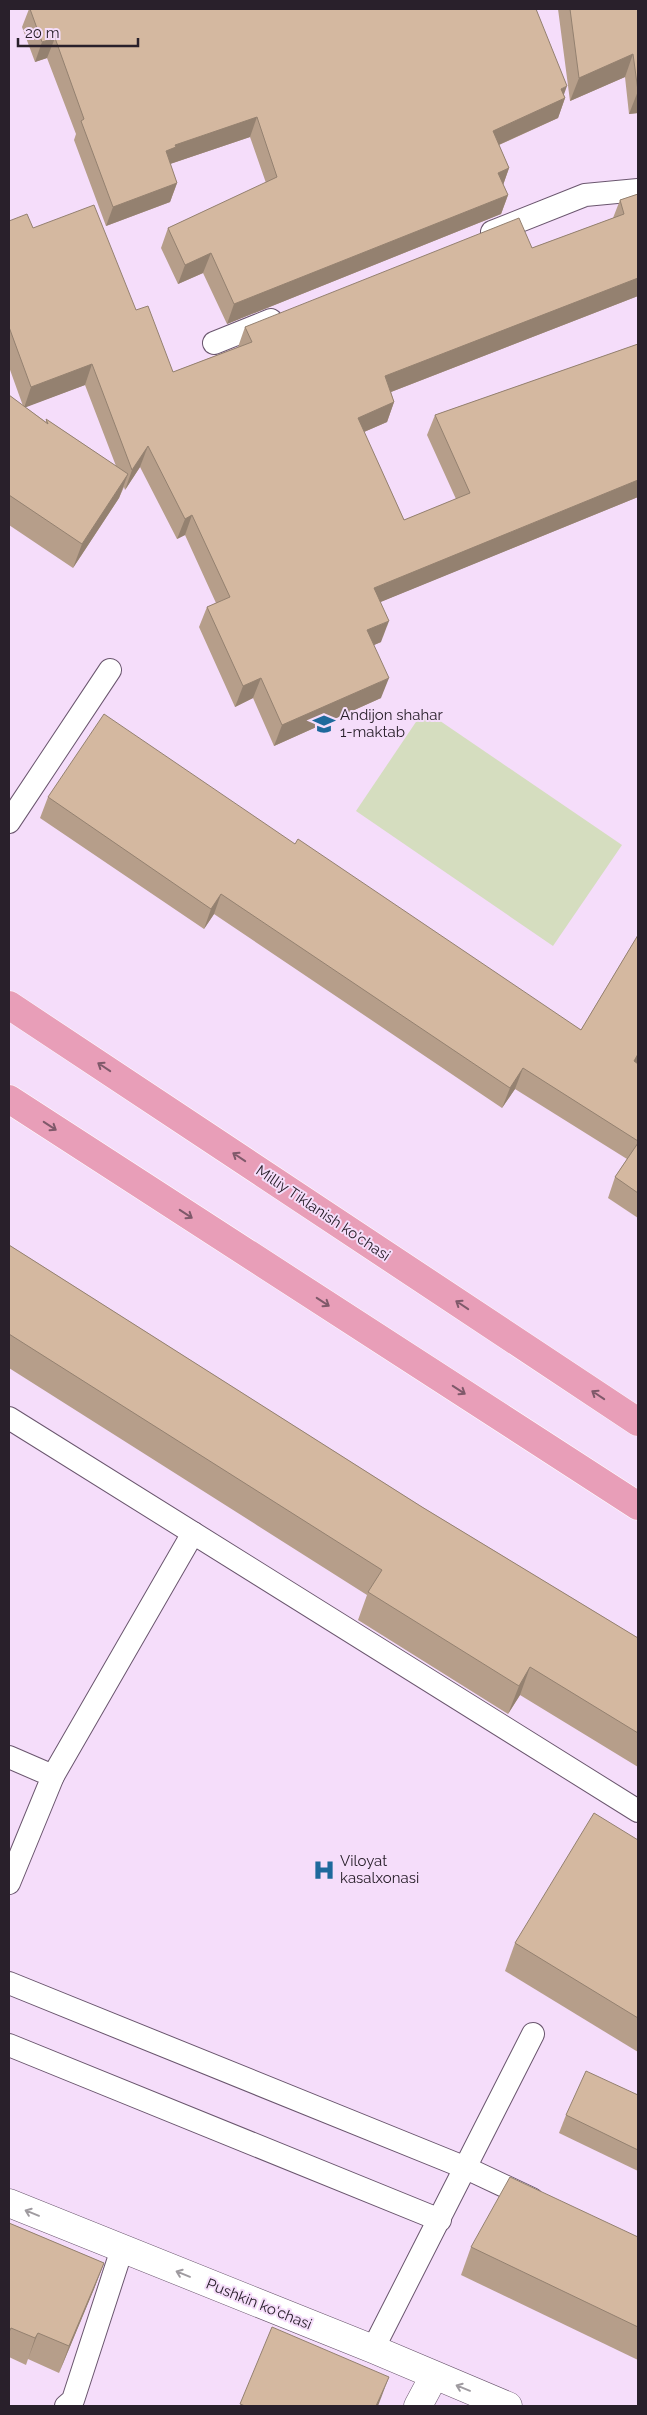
<svg xmlns="http://www.w3.org/2000/svg" width="647" height="2415" font-family="Raleway,sans-serif">
	<rect width="100%" height="100%" fill="#f5ddfa"/>
	<polygon fill="#d5ddbf" points="424,710 622,845 553,946 356,811"/>
	<g fill="none" stroke-linecap="round" stroke-linejoin="round">
		<g stroke="#6a566e" stroke-width="24">
			<g id="service">
				<polyline points="492,232 585,195 638,190"/>
				<polyline points="214,343 271,320"/>
				<polyline points="9,822 110,670"/>
				<polyline points="9,1418 638,1811"/>
				<polyline points="9,1757 53,1776 9,1883"/>
				<polyline points="53,1776 193,1533"/>
				<polyline points="9,1983 466,2168 532,2199"/>
				<polyline points="9,2045 440,2220"/>
				<polyline points="373,2349 533,2034"/>
				<polyline points="66,2406 73,2400 122,2249"/>
			</g>
		</g>
		<g stroke="#6a566e" stroke-width="29">
			<g id="minor">
				<polyline points="9,2203 373,2349 508,2406"/>
				<polyline points="418,2406 434,2376"/>
			</g>
		</g>
		<g stroke="#fff" stroke-width="29">
			<g id="primary">
				<polyline points="9,1005 638,1422"/>
				<polyline points="9,1099 638,1506"/>
			</g>
		</g>
		<use href="#service" stroke="#fff" stroke-width="22"/>
		<use href="#minor" stroke="#fff" stroke-width="28"/>
		<use href="#primary" stroke="#e89eb8" stroke-width="28"/>
	</g>
	<g fill="#b69e8a" fill-rule="evenodd">
		<polygon points="29,9 536,9 565,98 558,118 499,145 509,168 503,185 508,195 501,214 227,324 203,273 178,284 161,248 168,228 266,183 250,137 170,164 177,183 170,202 106,226 74,140 76,134 47,58 35,62 22,27"/>
		<polygon points="558,9 638,9 638,113 629,114 625,77 570,101"/>
		<path d="M 638,194 L 638,296 L 391,392 L 394,402 L 387,422 L 364,432 L 404,520 L 456,499 L 427,435 L 435,415 L 638,344 L 638,497 L 380,602 L 381,642 L 374,645 L 381,698 L 274,746 L 253,698 L 235,707 L 199,627 L 207,607 L 216,603 L 185,535 L 177,539 L 140,467 L 125,490 L 124,487 L 119,498 L 73,568 L 9,525 L 9,395 L 23,406 L 9,367 L 9,219 L 9,221 L 33,228 L 136,310 L 173,372 L 238,347 L 245,327 L 532,248 L 613,218 L 620,200 ZM 85,385 L 116,466 L 46,419 L 46,422 L 25,407 Z"/>
		<polygon points="48,797 295,844 581,1030 638,935 638,1218 608,1198 615,1177 627,1159 515,1089 502,1108 214,914 204,929 40,818"/>
		<polygon points="9,1245 422,1507 638,1638 638,1767 520,1695 508,1714 358,1620 367,1595 9,1368"/>
		<polygon points="638,1840 638,2052 505,1971 515,1943"/>
		<polygon points="638,2095 638,2171 559,2133 566,2115"/>
		<polygon points="9,2223 104,2263 94,2289 59,2373 28,2359 26,2365 9,2357"/>
		<polygon points="638,2237 638,2360 461,2275 471,2247"/>
	</g>
	<g fill="#948170">
		<polygon points="55,38 47,58 35,62 42,42"/>
		<polygon points="633,54 625,77 570,101 579,78"/>
		<polygon points="567,86 562,100 565,98 558,118 485,151 493,131 561,89"/>
		<polygon points="638,91 638,113 629,114"/>
		<polygon points="257,117 250,137 170,164 166,151 175,145"/>
		<polygon points="509,168 502,188 498,173"/>
		<polygon points="177,183 170,202 106,226 113,207"/>
		<polygon points="508,195 501,214 227,324 234,304"/>
		<polygon points="211,253 203,273 178,284 185,265"/>
		<polygon points="638,278 638,296 378,397 385,376"/>
		<polygon points="92,364 85,385 24,408 31,387"/>
		<polygon points="394,402 387,422 350,438 358,418"/>
		<polygon points="148,446 140,467 125,490 132,470"/>
		<polygon points="128,474 119,498 73,568 82,544"/>
		<polygon points="638,480 638,497 366,608 374,588"/>
		<polygon points="192,515 185,535 177,539 185,519"/>
		<polygon points="389,621 381,642 360,651 367,630"/>
		<polygon points="261,678 253,698 235,707 243,686"/>
		<polygon points="389,678 381,698 274,746 282,725"/>
		<polygon points="221,894 214,914 204,929 211,909"/>
		<polygon points="638,1054 638,1063 627,1082 634,1061"/>
		<polygon points="523,1068 515,1089 502,1108 510,1088"/>
		<polygon points="530,1667 520,1695 508,1714 519,1686"/>
		<polygon points="104,2263 94,2289 59,2373 69,2346"/>
		<polygon points="38,2333 28,2359 26,2365 35,2338"/>
		<polygon points="389,2377 378,2406 376,2406"/>
	</g>
	<g fill="#d4b8a0" stroke="#948170">
		<polygon points="30,9 536,9 567,86 561,89 565,98 493,131 509,168 498,173 508,195 234,304 211,253 185,265 168,228 277,177 257,117 175,145 176,147 166,151 177,183 113,207 81,121 84,119 55,38 42,42"/>
		<polygon points="570,9 638,9 638,91 633,54 579,78"/>
		<polygon points="638,194 638,278 385,376 394,402 358,418 404,520 470,493 435,415 638,344 638,480 374,588 389,621 367,630 389,678 282,725 261,678 243,686 207,607 230,597 192,515 185,519 148,446 132,470 92,364 31,387 9,327 9,219 9,221 27,214 33,228 94,205 136,310 148,306 173,372 252,342 245,327 519,218 532,248 624,214 620,200"/>
		<polygon points="9,395 48,424 46,419 128,474 82,544 9,495"/>
		<polygon points="104,714 295,844 298,839 581,1030 638,935 638,1054 634,1061 638,1064 638,1141 523,1068 510,1088 221,894 211,909 48,797"/>
		<polygon points="638,1143 638,1193 615,1177"/>
		<polygon points="9,1245 422,1507 638,1638 638,1733 530,1667 519,1686 368,1592 382,1570 9,1334"/>
		<polygon points="594,1813 638,1840 638,2018 515,1943"/>
		<polygon points="586,2071 638,2095 638,2150 566,2115"/>
		<polygon points="510,2177 638,2237 638,2327 471,2247"/>
		<polygon points="9,2223 104,2263 69,2346 38,2333 35,2338 11,2328 9,2332"/>
		<polygon points="272,2327 389,2377 376,2406 245,2406 240,2404"/>
	</g>
	<defs><path id="oneway-shaft" d="M-6 0H5M1.5-3L5.5 0L1.5 3" fill="none" stroke-width="1.6" stroke-linecap="round" stroke-linejoin="round" transform="scale(1.25)"/></defs>
	<g stroke="#7f596a">
		<use href="#oneway-shaft" transform="translate(104 1067) rotate(-146)"/>
		<use href="#oneway-shaft" transform="translate(50 1126) rotate(33)"/>
		<use href="#oneway-shaft" transform="translate(239 1157) rotate(-146)"/>
		<use href="#oneway-shaft" transform="translate(186 1214) rotate(33)"/>
		<use href="#oneway-shaft" transform="translate(323 1302) rotate(33)"/>
		<use href="#oneway-shaft" transform="translate(462 1305) rotate(-146)"/>
		<use href="#oneway-shaft" transform="translate(459 1390) rotate(33)"/>
		<use href="#oneway-shaft" transform="translate(598 1395) rotate(-146)"/>
	</g>
	<g stroke="#9f9ba0">
		<use href="#oneway-shaft" transform="translate(32 2213) rotate(-158)"/>
		<use href="#oneway-shaft" transform="translate(183 2274) rotate(-158)"/>
		<use href="#oneway-shaft" transform="translate(463 2388) rotate(-158)"/>
	</g>
	<defs>
		<g id="school-bare" transform="scale(1.725)"><path d="M0-5L7-2L0 1L-7-2ZM-4 1L0 2.5L4 1V4Q0 6-4 4Z" fill="#1e699c" stroke="#f5ddfa" stroke-width="2.5" paint-order="stroke"/></g>
		<g id="hospital-bare" transform="scale(1.725)"><path d="M-5-5h3v3.5h4V-5h3V5h-3V1.5h-4V5h-3Z" fill="#1e699c" stroke="#f5ddfa" stroke-width="2.5" paint-order="stroke"/></g>
	</defs>
	<g fill-rule="evenodd">
		<use href="#school-bare" x="324" y="724"/>
		<use href="#hospital-bare" x="324" y="1870"/>
	</g>
	<g text-anchor="middle" stroke-width="4" stroke-linejoin="round" paint-order="stroke">
		<g font-size="15" fill="#29202b" stroke="#f5ddfa" text-anchor="start">
			<text x="340" y="720">Andijon shahar<tspan x="340" dy="17">1-maktab</tspan></text>
			<text x="340" y="1866">Viloyat<tspan x="340" dy="17">kasalxonasi</tspan></text>
		</g>
		<g font-size="15" fill="#29202b" stroke="#f5ddfa">
			<text transform="translate(323 1213) rotate(34)" y="5">Milliy Tiklanish ko'chasi</text>
			<text transform="translate(259 2304) rotate(22)" y="5">Pushkin ko'chasi</text>
		</g>
	</g>
	<rect width="647" height="2415" fill="none" stroke="#29202b" stroke-width="20"/>
	<path d="M18 38v8h120v-8" fill="none" stroke="#29202b" stroke-width="2.5"/>
	<text x="25" y="38" font-size="15" fill="#29202b" stroke="#f5ddfa" stroke-width="4" paint-order="stroke">20 m</text>
</svg>
